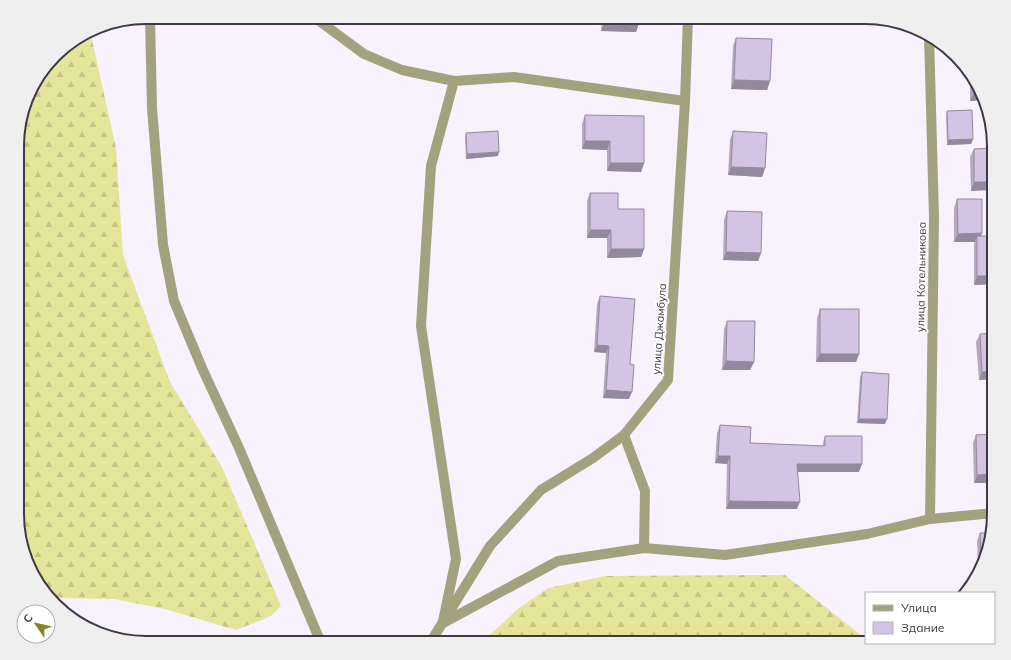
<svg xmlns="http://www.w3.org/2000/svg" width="1011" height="660" font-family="Mulish,sans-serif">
	<defs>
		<pattern id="forest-firs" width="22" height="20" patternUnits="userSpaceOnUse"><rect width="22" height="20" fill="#e5e599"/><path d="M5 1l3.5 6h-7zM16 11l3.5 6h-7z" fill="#c6c585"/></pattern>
	</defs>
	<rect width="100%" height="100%" fill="#f7f2fe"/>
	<g fill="url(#forest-firs)">
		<polygon points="90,31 116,148 123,255 170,382 222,467 281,606 271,616 236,630 165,609 114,599 53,598 34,578 18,530 18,130 30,89 61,49"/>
		<polygon points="785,575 866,639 866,643 481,643 519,608 548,588 605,576"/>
	</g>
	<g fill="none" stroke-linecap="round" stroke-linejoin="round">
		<g stroke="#a2a27e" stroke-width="10">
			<polyline points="150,17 152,108 163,245 174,301 202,368 239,448 321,643"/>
			<polyline points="314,17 364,54 402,70 454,81"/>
			<polyline points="624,435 645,491 644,548"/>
			<polyline points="443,621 456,559 421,326 431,166 454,81 514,77 685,101"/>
		</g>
		<g stroke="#a2a27e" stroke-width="10">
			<polyline points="929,35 934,218 930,519"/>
			<polyline points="443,623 558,561 644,548 725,555 867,534 930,519 994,513"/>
			<polyline points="430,643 490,546 541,490 593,458 624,435 668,380 685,101 688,17"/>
		</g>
	</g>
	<g fill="#b5a9c2">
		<polygon points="602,17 645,17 645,18 639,18 639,23 636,32 601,31"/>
		<polygon points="736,38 770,81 767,90 731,89 733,46"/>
		<polygon points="970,74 977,82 982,100 970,101"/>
		<polygon points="947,111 973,139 971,144 947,145 946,115"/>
		<polygon points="585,115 644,163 641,172 607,171 607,150 582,149 582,124"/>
		<polygon points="733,131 765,168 762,177 728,175 730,140"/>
		<polygon points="466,133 498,156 466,159 465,138"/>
		<polygon points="994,148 971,191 970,157 974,149"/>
		<polygon points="590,193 618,209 644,249 641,257 607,258 607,238 587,238 587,201"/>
		<polygon points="957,199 981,236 994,236 994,284 974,285 974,244 975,242 954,242 954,208"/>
		<polygon points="727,211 761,253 758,261 723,260 724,220"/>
		<polygon points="600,296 630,364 629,399 603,398 606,353 594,352 597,304"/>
		<polygon points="820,309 859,354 856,362 816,362 817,318"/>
		<polygon points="727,321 754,362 750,370 722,370 724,329"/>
		<polygon points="980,334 994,379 979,380 976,342"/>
		<polygon points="862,372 885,424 857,423 860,377"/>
		<polygon points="720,425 750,443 823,446 823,443 825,436 859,472 798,472 797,509 726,509 727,464 715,463 717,433"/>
		<polygon points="994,434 974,483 973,443 976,435"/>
		<polygon points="980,533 990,533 978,568 977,541"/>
	</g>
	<g fill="#93899e">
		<rect x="637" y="17" width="8" height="1"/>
		<polygon points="605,22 639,23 636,32 601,31"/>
		<polygon points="734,80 770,81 767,90 731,89"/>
		<polygon points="974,92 980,92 982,100 970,101"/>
		<polygon points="973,139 971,144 947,145 948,140"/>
		<polygon points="585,141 610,141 607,150 582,149"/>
		<polygon points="499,152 498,156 466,159 467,154"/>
		<polygon points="610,163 644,163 641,172 607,171"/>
		<polygon points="731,167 765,168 762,177 728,175"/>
		<polygon points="974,182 994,182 994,190 971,191"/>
		<polygon points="590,230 611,230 607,238 587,238"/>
		<polygon points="982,233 979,242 977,236 975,242 954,242 958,234"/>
		<polygon points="611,249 644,249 641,257 607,258"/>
		<polygon points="726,252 761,253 758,261 723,260"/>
		<polygon points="977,276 994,276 994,284 974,285"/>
		<polygon points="597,345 609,346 606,353 594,352"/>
		<polygon points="820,354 859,354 856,362 816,362"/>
		<polygon points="726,361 754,362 750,370 722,370"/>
		<polygon points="994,371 994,379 979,380 982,372"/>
		<polygon points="606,390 632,392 629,399 603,398"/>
		<polygon points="859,419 887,419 885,424 857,423"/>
		<polygon points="718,456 730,456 727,464 715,463"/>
		<polygon points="797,464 862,464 859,472 795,472"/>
		<polygon points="994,474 994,483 974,483 977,475"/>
		<polygon points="729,501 800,502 797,509 726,509"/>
	</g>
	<g fill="#d2c4e2" stroke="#93899e">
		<polygon points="605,17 639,17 639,23 605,22"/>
		<polygon points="736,38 772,39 770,81 734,80"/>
		<polygon points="973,78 977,82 980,92 974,92"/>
		<polygon points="972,110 973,139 948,140 947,111"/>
		<polygon points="585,115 644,116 644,163 610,163 610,141 585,141"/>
		<polygon points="498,131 499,152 467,154 466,133"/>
		<polygon points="733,131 767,133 765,168 731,167"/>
		<polygon points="994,148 994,182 974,182 974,149"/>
		<polygon points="590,193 618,193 618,209 644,209 644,249 611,249 611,230 590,230"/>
		<polygon points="957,199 982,199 982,233 958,234"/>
		<polygon points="727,211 762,212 761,253 726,252"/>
		<rect x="977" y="236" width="17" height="40"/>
		<polygon points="600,296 635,299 630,364 634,365 632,392 606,390 609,346 597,345"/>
		<rect x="820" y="309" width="39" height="45"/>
		<polygon points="727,321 755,321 754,362 726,361"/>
		<polygon points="994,333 994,371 982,372 980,334"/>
		<polygon points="862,372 889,374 887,419 859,419"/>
		<polygon points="720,425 751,427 750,443 825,446 825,436 862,436 862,464 797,464 800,502 729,501 730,456 718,456"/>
		<polygon points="994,434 994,474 977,475 976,435"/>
		<polygon points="980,533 990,533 981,560"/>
	</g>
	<g text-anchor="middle" stroke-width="4" stroke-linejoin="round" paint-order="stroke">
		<g font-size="11" fill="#3f3945" stroke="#fff">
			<text transform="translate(921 277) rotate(-89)" y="4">улица Котельникова</text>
			<text transform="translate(659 329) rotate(-86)" y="4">улица Джамбула</text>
		</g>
	</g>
	<path d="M0 0H1011V660H0ZM146 24H865A122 122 0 0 1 987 146V514A122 122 0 0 1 865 636H146A122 122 0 0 1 24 514V146A122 122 0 0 1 146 24Z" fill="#f0eff0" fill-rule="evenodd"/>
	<path fill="none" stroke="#3f3945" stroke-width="2" d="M146 24H865A122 122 0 0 1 987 146V514A122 122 0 0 1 865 636H146A122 122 0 0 1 24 514V146A122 122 0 0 1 146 24Z"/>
	<rect x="865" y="592" width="130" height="52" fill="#ffffff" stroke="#b2b0b5"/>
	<rect x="873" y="605" width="20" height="6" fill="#a2a27e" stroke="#b2b0b5"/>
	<text x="901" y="612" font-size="12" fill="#3f3945">Улица</text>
	<rect x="873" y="622" width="20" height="12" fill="#d2c4e2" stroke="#b2b0b5"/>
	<text x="901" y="632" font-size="12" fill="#3f3945">Здание</text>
	<g transform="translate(36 624) rotate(304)"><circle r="19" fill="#ffffff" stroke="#b2b0b5"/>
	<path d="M0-3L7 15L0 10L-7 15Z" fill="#87842d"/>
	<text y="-6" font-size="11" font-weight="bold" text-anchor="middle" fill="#3f3945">С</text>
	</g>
</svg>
